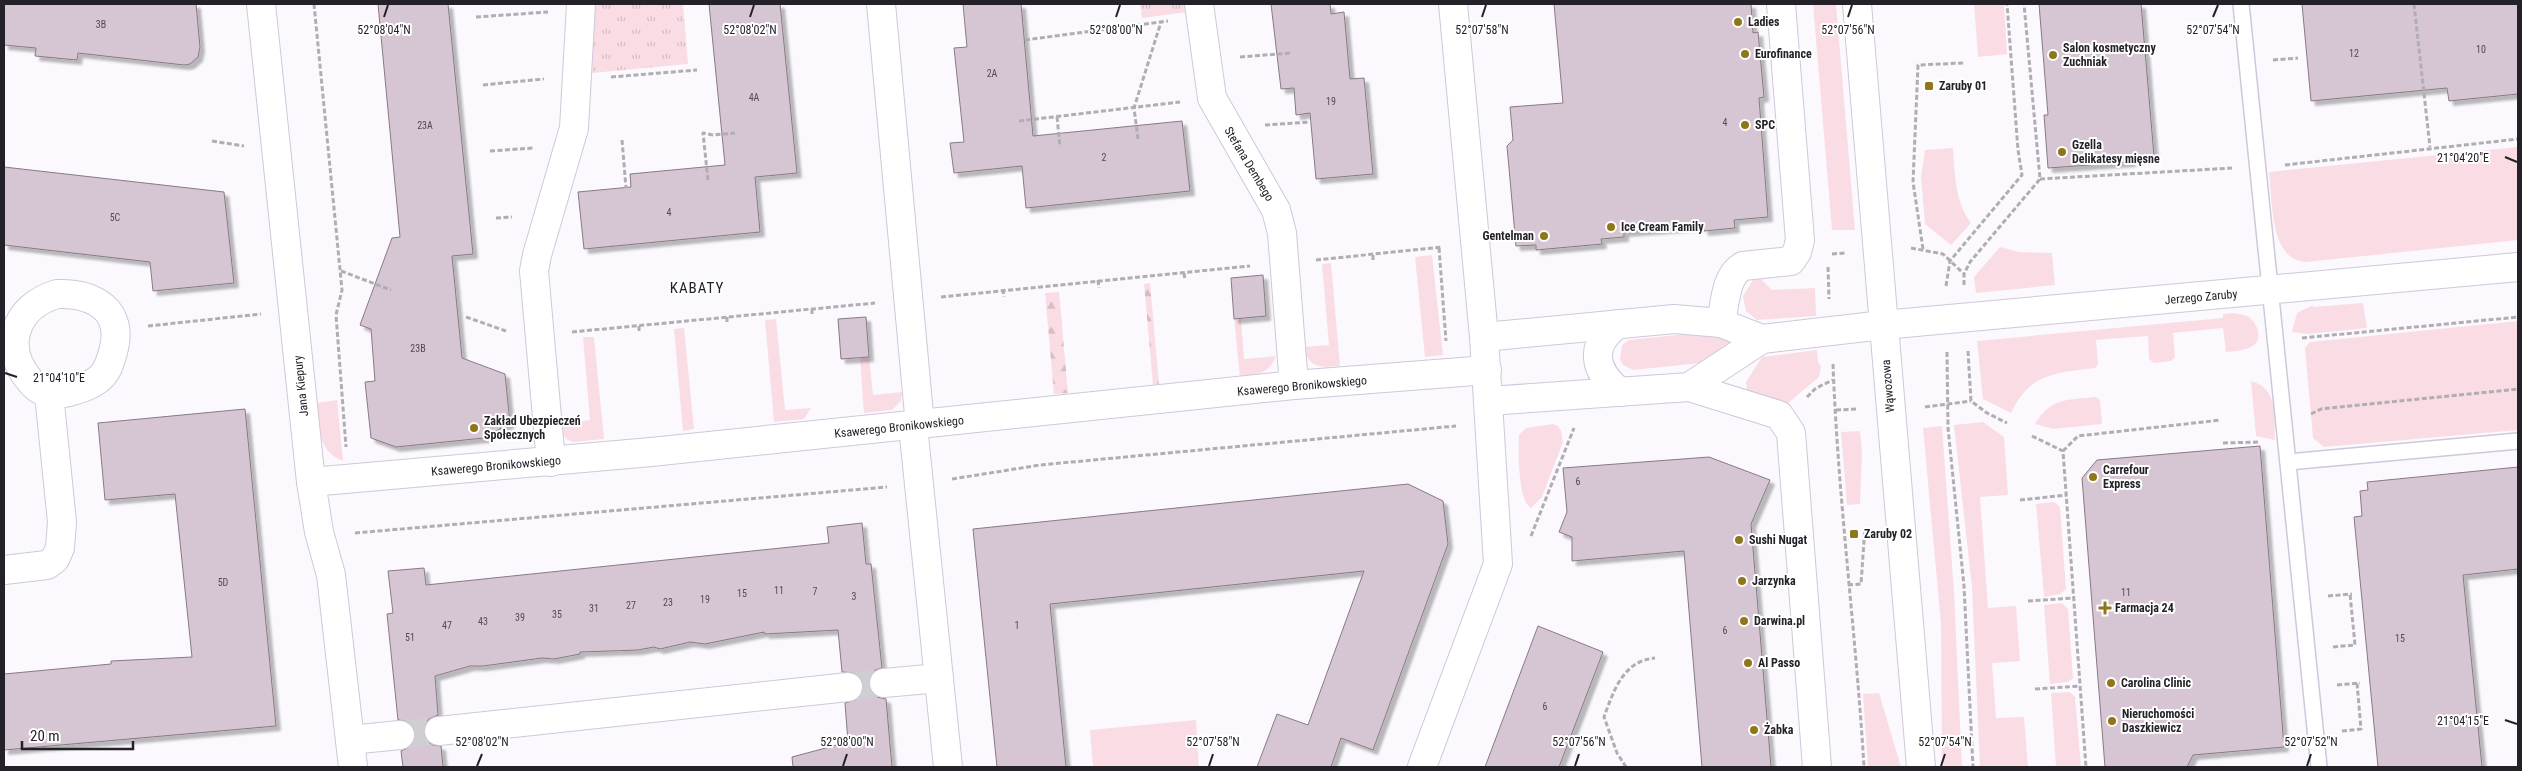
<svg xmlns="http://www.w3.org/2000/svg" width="2522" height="771" font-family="'Roboto Condensed',sans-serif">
	<defs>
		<pattern id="forest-firs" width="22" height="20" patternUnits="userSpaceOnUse" patternTransform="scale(1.25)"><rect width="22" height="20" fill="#fadde4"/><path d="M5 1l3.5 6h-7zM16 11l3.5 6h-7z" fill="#d6bdc4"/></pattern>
		<pattern id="park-tufts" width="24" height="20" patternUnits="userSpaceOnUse" patternTransform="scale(1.25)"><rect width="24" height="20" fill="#fadde4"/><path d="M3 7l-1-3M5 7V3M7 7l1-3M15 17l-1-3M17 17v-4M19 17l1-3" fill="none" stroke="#d6bdc4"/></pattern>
		<filter id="shadow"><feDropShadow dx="4.5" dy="4.5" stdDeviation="1" flood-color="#0004"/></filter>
	</defs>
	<rect width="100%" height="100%" fill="#fbf9fd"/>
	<g fill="#fadde4">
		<polygon points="1813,4 1836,4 1855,230 1832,230"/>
		<polygon points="1974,4 2004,4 2007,54 1978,57"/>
		<path d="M 2518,147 L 2518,240 L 2306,262 C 2269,260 2273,201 2269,172 Z"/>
		<path d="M 1953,148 C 1955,174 1955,202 1971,223 L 1951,245 L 1925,224 L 1921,177 L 1925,150 Z"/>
		<polygon points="2000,247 2019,252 2052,253 2055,285 1976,293 1974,277"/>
		<polygon points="1432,255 1443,355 1425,357 1415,257"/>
		<path d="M 1331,263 L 1340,366 C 1321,368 1309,368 1303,347 L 1329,345 L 1322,264 Z"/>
		<polygon points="1759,277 1772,290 1815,288 1816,316 1757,320 1746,311 1743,296 1753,280"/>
		<polygon points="2363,303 2367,328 2308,334 2292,332 2297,313 2313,305 2313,307"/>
		<path d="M 2233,313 C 2238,314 2245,314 2249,317 C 2257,323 2263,338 2254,345 C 2246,351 2235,351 2226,352 L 2223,328 L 2173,333 L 2175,357 L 2171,361 L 2154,363 L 2149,359 L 2148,336 L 2096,340 L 2098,364 L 2095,368 C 2055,373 2030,373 2011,413 L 1983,399 L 1977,341 L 2223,318 L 2223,314 Z"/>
		<path d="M 1234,318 L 1241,318 L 1244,359 L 1276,356 C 1270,373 1257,375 1240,377 Z"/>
		<polygon points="776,319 785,410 811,408 804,419 774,422 765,320"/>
		<polygon points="2518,321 2518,430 2324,447 2313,438 2305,348 2310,342"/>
		<polygon points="684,328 694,429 683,431 674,329"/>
		<polygon points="1714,331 1737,343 1710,362 1633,370 1623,365 1620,359 1622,345 1629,340"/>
		<polygon points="583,337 594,337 604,439 573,442 566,439 560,426 565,423 590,420"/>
		<polygon points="1817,350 1818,362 1821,366 1819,377 1787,404 1747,390 1746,382 1762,357"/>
		<polygon points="869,357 873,395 902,392 901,401 892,410 864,413 860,358"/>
		<path d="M 2251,381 C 2279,389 2274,416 2275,440 L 2256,436 Z"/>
		<path d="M 2096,397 L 2100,400 L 2102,424 L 2053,429 L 2035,424 C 2051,397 2068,400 2096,397 Z"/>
		<path d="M 337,400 L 343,461 C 317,451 319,427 317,403 Z"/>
		<polygon points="1983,422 2004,437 2008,495 1980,497 1988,608 2016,606 2020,661 1992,663 1996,718 2024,717 2028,767 1980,767 1972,587 1954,425"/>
		<path d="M 1553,424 L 1558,426 L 1561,431 L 1563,442 L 1542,497 L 1531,508 C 1518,502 1518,450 1519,435 L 1526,428 Z"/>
		<polygon points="1942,426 1954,592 1962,767 1942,767 1941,624 1923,428"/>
		<polygon points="1860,431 1862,452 1860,504 1847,505 1841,432"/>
		<polygon points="2054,502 2060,507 2066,589 2060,594 2044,597 2036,504"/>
		<polygon points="2062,603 2068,609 2073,678 2068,682 2050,684 2044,605"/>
		<polygon points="2070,692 2075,697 2081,767 2056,767 2051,693"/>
		<polygon points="1879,693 1901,767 1868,767 1863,694"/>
		<polygon points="1196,720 1199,767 1093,767 1090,730"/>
	</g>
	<g fill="url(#forest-firs)">
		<polygon points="1150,283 1159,384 1153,385 1144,284"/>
		<polygon points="1059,292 1068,393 1054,394 1045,293"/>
	</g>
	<g fill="url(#park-tufts)">
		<polygon points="595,4 683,4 688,64 592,73"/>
		<polygon points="1140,4 1186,4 1187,12 1142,18"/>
	</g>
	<g fill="#d6c6d3" stroke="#897986" filter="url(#shadow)">
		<polygon points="4,4 196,4 200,47 198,57 190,64 184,65 78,53 77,60 35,56 36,48 4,45"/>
		<polygon points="378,4 448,4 473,254 452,256 462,358 505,374 510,423 484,438 396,447 371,438 365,382 375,381 371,329 360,325 392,238 400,237"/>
		<polygon points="709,4 780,4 797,173 755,177 760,232 584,249 578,192 631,187 630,174 725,165"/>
		<polygon points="963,4 1021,4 1033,136 1182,121 1190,191 1026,208 1022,166 954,173 950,143 964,142 954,48 967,47"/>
		<polygon points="1271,4 1330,4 1331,14 1344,12 1350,79 1364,78 1373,174 1316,179 1310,113 1296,115 1294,88 1281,89"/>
		<polygon points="1554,4 1751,4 1753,33 1758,32 1764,97 1759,98 1768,217 1734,220 1735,228 1704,231 1703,226 1624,232 1624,237 1601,239 1602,244 1536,250 1536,245 1516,246 1507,146 1513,140 1510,107 1563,103"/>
		<polygon points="2039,4 2141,4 2154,156 2130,158 2131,162 2048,168 2044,115 2048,115"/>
		<polygon points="2302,4 2518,4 2518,94 2449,101 2447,88 2311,101"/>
		<polygon points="4,167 224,192 234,283 153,291 150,262 4,245"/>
		<polygon points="1263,275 1266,316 1234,319 1231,278"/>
		<polygon points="866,317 869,357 841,359 838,319"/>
		<polygon points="245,409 276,726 4,750 4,674 111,664 111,661 192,657 175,494 105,500 98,423"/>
		<polygon points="2260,446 2284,747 2193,755 2187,767 2105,767 2082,478 2097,460"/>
		<polygon points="1709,457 1770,480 1751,524 1771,767 1702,767 1684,551 1572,561 1572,537 1559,532 1567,512 1563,468"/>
		<polygon points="2518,467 2518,569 2463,575 2482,767 2378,767 2354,517 2362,516 2360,491 2368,490 2367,482"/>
		<polygon points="1408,484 1443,501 1448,544 1373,750 1341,738 1331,767 1257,767 1277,714 1308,725 1364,571 1050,604 1066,767 997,767 973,529"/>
		<polygon points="862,523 866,564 871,564 882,668 875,670 870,676 869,685 871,692 877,697 886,699 892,767 793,767 792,757 848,742 845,703 858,699 862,694 864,686 861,678 855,673 842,672 838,630 765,634 764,632 705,644 690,642 660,649 654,647 638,650 580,652 580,654 554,659 542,658 483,666 470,666 435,676 438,715 429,719 425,724 423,732 427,741 433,745 441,746 443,767 403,767 401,751 409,747 414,741 416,734 412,726 406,721 398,720 387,614 393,613 388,571 424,568 426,585 829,543 827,527"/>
		<polygon points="1538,626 1603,652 1559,767 1485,767"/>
	</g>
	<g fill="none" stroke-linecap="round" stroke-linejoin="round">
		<g stroke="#d0ced2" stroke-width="28" stroke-dasharray="28 14" stroke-linecap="butt">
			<polyline points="848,687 884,683"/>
			<polyline points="400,735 439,731"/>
		</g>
		<g stroke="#cec8da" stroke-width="18">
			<g id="lane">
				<polyline points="2241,4 2319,767"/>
				<polyline points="2288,462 2518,441"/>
			</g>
		</g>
		<g stroke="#cec8da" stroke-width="30">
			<g id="street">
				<polyline points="261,4 311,482 319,532 331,575 353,767"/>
				<polyline points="881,4 920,425"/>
				<polyline points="1199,4 1212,98 1276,210 1282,233 1294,385"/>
				<path d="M 57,294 C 94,293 125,310 113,352 C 110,362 108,371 100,378 C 91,386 79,389 69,392 C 54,396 41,394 31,382 C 1,348 14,307 57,294 Z"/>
				<path d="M 1721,323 C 1725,305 1725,275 1743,266 L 1791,261 L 1797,252 L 1800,240 L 1781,4"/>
				<path d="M 1618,324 C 1588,346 1594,371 1620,392"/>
				<polyline points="1484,337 1674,319 1721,323 1762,339 1883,325 2518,267"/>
				<polyline points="1689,387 1779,415 1791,433 1817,767"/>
				<polyline points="1489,401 1689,387 1762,339"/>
				<polyline points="913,426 948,767"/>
				<polyline points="551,462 534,271 537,255 574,128 581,4"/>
				<polyline points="311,482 651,452 1294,385 1487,370"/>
				<polyline points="4,570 47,565 55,559 60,548 62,522 49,394"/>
				<polyline points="884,683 939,678"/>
				<polyline points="439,731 848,687"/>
				<polyline points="350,740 400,735"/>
				<polyline points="1422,767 1498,564 1484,337 1453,4"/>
			</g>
		</g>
		<g stroke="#cec8da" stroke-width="30">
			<polyline id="secondary" points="1857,4 1921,767"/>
		</g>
		<g stroke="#b0aeb3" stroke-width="3" stroke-dasharray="5 2.5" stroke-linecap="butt">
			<polyline points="314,4 342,290 336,315 346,447"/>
			<polyline points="2414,4 2430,147"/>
			<polyline points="476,17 548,12"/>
			<polyline points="1025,40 1168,21"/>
			<polyline points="1240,57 1291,53"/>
			<polyline points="2273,60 2298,58"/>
			<polyline points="611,77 697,70"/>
			<polyline points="483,85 544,79"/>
			<polyline points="1057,117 1060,147"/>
			<polyline points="1019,121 1180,102"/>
			<polyline points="1265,125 1311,122"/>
			<polyline points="1138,139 1134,108 1161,22"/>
			<polyline points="622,140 626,188"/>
			<polyline points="212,141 244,146"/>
			<polyline points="490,151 533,148"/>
			<polyline points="2285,165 2518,139"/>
			<polyline points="2040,179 2232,168"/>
			<polyline points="708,180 703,133 713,135 735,133"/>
			<polyline points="496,218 512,217"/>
			<polyline points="1439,248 1446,341"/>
			<polyline points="1911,248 1943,254 1964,274"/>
			<polyline points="1923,249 1913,182 1918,65 1964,63"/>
			<polyline points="1832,254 1845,253"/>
			<polyline points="1373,255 1373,260"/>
			<polyline points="1316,260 1442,247"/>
			<polyline points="1828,267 1829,299"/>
			<polyline points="341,271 391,290"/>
			<polyline points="1184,273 1185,280"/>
			<polyline points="1098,280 1099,288"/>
			<polyline points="1964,285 1964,274 1970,262 2040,179 2024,4"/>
			<polyline points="1946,286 1950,261 2022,175 2018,150 2007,4"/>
			<polyline points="1003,289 1004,297"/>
			<polyline points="941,297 1250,266"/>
			<polyline points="812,309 812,315"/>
			<polyline points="466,317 506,331"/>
			<polyline points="727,317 727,324"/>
			<polyline points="148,326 261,314"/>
			<polyline points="639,326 639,332"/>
			<polyline points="572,332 875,303"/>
			<polyline points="2302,338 2518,317"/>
			<polyline points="1968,351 1971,401 1987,413 2007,423"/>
			<polyline points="1947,352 1948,428 1964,586 1973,767"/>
			<path d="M 1833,364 C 1838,499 1856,633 1864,767"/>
			<polyline points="1807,397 1816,388 1833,380"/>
			<polyline points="1925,407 1971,401"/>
			<polyline points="1836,410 1858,409"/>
			<polyline points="2311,414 2321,409 2518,389"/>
			<polyline points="2032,436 2063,451 2086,767"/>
			<polyline points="2223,443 2259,442"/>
			<polyline points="2063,451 2078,436 2221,420"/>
			<polyline points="952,479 1040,465 1456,426"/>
			<polyline points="2020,500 2067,495"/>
			<polyline points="355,533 887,487"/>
			<polyline points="1531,536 1574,428"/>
			<polyline points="1848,585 1861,584 1865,527"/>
			<polyline points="2328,596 2352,594"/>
			<polyline points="2028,601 2074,598"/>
			<polyline points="2333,647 2355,645 2350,594"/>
			<polyline points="2337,685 2360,683"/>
			<polyline points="2035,689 2080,686"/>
			<polyline points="2342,731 2361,729 2357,683"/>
			<path d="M 1626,767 L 1617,753 L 1604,717 C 1614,690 1623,661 1655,658"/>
		</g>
		<use href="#lane" stroke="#fff" stroke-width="15"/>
		<use href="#street" stroke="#fff" stroke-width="28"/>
		<use href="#secondary" stroke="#fff" stroke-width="28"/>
	</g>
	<path fill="none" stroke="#242128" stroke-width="2" d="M 384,17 L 388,5M 750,17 L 754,5M 1116,17 L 1120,5M 1482,17 L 1486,5M 1848,17 L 1852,5M 2213,17 L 2218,5M 2505,157 L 2517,162M 5,373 L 17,377M 2505,720 L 2517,724M 477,766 L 482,754M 843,766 L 847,754M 1209,766 L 1213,754M 1575,766 L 1579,754M 1941,766 L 1945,754M 2307,766 L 2311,754"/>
	<g fill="#90761b" stroke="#fff" stroke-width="2">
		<circle cx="1738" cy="22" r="5"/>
		<circle cx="1745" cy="54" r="5"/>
		<circle cx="2053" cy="55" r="5"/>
		<rect x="1924" y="81" width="10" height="10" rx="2.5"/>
		<circle cx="1745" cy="125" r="5"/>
		<circle cx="2062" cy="152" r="5"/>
		<circle cx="1611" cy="227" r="5"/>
		<circle cx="1544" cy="236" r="5"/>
		<circle cx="474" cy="428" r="5"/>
		<circle cx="2093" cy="477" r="5"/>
		<rect x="1849" y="529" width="10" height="10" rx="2.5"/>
		<circle cx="1739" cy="540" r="5"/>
		<circle cx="1742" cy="581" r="5"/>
		<path d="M2102.5 600.5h5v5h5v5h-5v5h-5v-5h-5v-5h5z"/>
		<circle cx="1744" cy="621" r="5"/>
		<circle cx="1748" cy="663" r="5"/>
		<circle cx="2111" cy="683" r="5"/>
		<circle cx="2112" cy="721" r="5"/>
		<circle cx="1754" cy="730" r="5"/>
	</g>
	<g text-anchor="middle" stroke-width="4" stroke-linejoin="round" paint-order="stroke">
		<g font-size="10" fill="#504a53">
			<text x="101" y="28">3B</text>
			<text x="2481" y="53">10</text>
			<text x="2354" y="57">12</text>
			<text x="992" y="77">2A</text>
			<text x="754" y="101">4A</text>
			<text x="1331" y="105">19</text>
			<text x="1725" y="126">4</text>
			<text x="425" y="129">23A</text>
			<text x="1104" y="161">2</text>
			<text x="669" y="216">4</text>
			<text x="115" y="221">5C</text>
			<text x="418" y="352">23B</text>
			<text x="1578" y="485">6</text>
			<text x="223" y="586">5D</text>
			<text x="779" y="594">11</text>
			<text x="815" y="595">7</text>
			<text x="2126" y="596">11</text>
			<text x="742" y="597">15</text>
			<text x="854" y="600">3</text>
			<text x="705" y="603">19</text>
			<text x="668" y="606">23</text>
			<text x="631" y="609">27</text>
			<text x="594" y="612">31</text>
			<text x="557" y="618">35</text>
			<text x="520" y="621">39</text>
			<text x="483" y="625">43</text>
			<text x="447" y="629">47</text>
			<text x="1017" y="629">1</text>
			<text x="1725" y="634">6</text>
			<text x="410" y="641">51</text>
			<text x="2400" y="642">15</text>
			<text x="1545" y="710">6</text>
		</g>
		<g font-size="12" font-weight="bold" fill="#242128" stroke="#fff" text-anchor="start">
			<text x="1748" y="26">Ladies</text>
			<text x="2063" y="52">Salon kosmetyczny<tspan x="2063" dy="14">Zuchniak</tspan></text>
			<text x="1755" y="58">Eurofinance</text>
			<text x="1939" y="90">Zaruby 01</text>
			<text x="1755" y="129">SPC</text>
			<text x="2072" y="149">Gzella<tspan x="2072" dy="14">Delikatesy mięsne</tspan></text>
			<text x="1621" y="231">Ice Cream Family</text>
			<text x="1534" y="240" text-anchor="end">Gentelman</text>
			<text x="484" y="425">Zakład Ubezpieczeń<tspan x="484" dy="14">Społecznych</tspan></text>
			<text x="2103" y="474">Carrefour<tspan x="2103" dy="14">Express</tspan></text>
			<text x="1864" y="538">Zaruby 02</text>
			<text x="1749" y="544">Sushi Nugat</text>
			<text x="1752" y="585">Jarzynka</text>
			<text x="2115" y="612">Farmacja 24</text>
			<text x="1754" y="625">Darwina.pl</text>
			<text x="1758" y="667">Al Passo</text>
			<text x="2121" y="687">Carolina Clinic</text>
			<text x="2122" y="718">Nieruchomości<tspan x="2122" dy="14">Daszkiewicz</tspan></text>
			<text x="1764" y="734">Żabka</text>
		</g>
		<g font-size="12" fill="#242128" stroke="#fff">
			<text transform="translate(1249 164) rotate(59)" y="4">Stefana Dembego</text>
			<text transform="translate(2201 297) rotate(-5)" y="4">Jerzego Zaruby</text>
			<text transform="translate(301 386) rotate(-96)" y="4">Jana Kiepury</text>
			<text transform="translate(1302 386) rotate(-5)" y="4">Ksawerego Bronikowskiego</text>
			<text transform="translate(1888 386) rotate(-95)" y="4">Wąwozowa</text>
			<text transform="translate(899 427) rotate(-6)" y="4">Ksawerego Bronikowskiego</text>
			<text transform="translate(496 466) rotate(-5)" y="4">Ksawerego Bronikowskiego</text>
		</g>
		<g font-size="15" letter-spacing="1" fill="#242128" stroke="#fff">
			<text x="697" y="293">KABATY</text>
		</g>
	</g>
	<g font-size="12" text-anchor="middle" fill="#242128" stroke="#fff" stroke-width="4" stroke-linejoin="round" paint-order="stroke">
		<text x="384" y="34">52°08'04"N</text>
		<text x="750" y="34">52°08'02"N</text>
		<text x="1116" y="34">52°08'00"N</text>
		<text x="1482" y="34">52°07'58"N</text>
		<text x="1848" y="34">52°07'56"N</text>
		<text x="2213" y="34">52°07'54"N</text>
		<text x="2463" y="162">21°04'20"E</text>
		<text x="59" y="382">21°04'10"E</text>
		<text x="2463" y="725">21°04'15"E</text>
		<text x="482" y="746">52°08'02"N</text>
		<text x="847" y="746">52°08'00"N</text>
		<text x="1213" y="746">52°07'58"N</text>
		<text x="1579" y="746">52°07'56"N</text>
		<text x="1945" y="746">52°07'54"N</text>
		<text x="2311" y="746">52°07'52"N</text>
	</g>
	<rect width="2522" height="771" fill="none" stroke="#242128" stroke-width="10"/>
	<path d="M22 741v8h111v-8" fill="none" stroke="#242128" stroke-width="2.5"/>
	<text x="30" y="741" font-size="15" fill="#242128" stroke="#ffffff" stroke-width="4" paint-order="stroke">20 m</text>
</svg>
